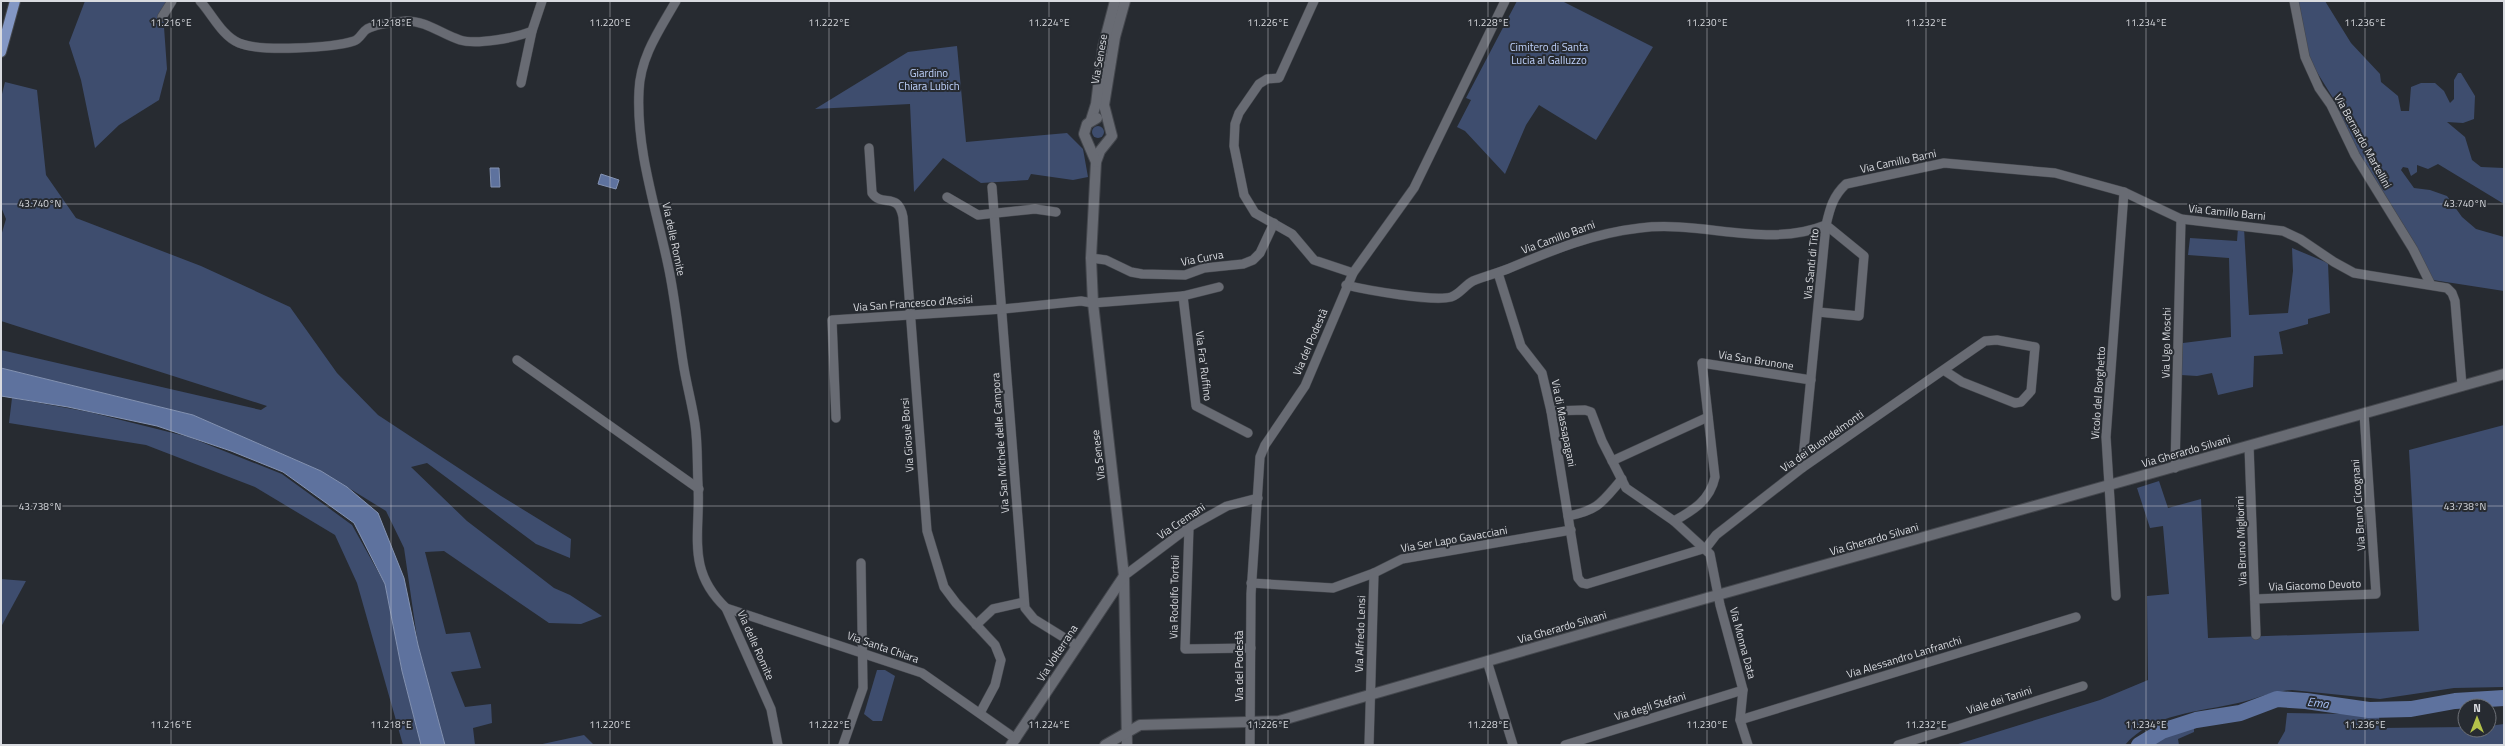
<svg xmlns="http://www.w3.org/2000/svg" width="2505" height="746" font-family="'Titillium Web',sans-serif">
	<rect width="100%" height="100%" fill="#272b31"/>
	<g fill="#3e4d6e">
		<polygon points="85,1 170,1 163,13 167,69 159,100 119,125 95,148 81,80 69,43"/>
		<polygon points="1517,1 1562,1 1653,47 1596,140 1539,105 1526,125 1505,174 1465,131 1457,127 1471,100 1466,98"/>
		<polygon points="2296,1 2325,1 2351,43 2380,74 2381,82 2398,96 2401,111 2409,111 2411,87 2421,83 2435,83 2444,91 2450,103 2454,99 2454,80 2458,73 2461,73 2475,96 2474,119 2463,123 2447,122 2465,137 2472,160 2481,167 2504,168 2504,204 2438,164 2428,169 2417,165 2417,172 2411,176 2408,168 2403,167 2401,170 2414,188 2430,190 2447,196 2462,217 2476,229 2504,237 2504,291 2433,280 2361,159 2333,98 2310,61"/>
		<polygon points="957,46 966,142 1067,133 1083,149 1088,177 1073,180 1031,174 1028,180 981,183 943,158 914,192 910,104 815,109 908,52"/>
		<polygon points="5,82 37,90 46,175 76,218 201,266 290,307 337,373 378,415 501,496 571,539 570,558 536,544 427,463 411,467 467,521 554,588 570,595 602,616 581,624 549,623 444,551 425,552 446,634 470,632 481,668 451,672 465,707 491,704 492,723 473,728 475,745 445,745 418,645 404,548 386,511 321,471 193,415 1,368 1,350 261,410 267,406 1,321 1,236 6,219 1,207 1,98"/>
		<circle cx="1098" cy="132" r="6"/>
		<polygon points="2238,228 2244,228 2249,315 2288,313 2293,271 2292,248 2328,263 2330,313 2308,319 2308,324 2279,332 2283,354 2254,356 2253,387 2218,395 2212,373 2197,376 2181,375 2183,343 2231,337 2229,258 2188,255 2190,238 2237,241"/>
		<polygon points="12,398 89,412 189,437 282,474 352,525 385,584 402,671 421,745 403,745 357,583 335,535 255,487 146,445 9,423"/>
		<path d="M 2504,425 L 2504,687 L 2454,688 L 2380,699 L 2292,690 C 2273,691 2256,699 2238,703 C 2200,712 2152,713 2125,745 L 1955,745 L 2100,700 L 2148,680 L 2147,596 L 2169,594 L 2163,526 L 2150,528 L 2137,488 L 2159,481 L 2168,508 L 2201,499 L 2208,638 L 2419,631 L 2409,450 Z"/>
		<polygon points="1,579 26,581 1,627"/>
		<polygon points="877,670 885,670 895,676 882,721 873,721 864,714"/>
		<polygon points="2287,713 2347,714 2379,717 2380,728 2465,727 2465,730 2489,730 2489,726 2504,724 2504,745 2277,745 2285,731"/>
		<polygon points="2194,726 2194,732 2178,739 2179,745 2149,745 2175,731"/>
		<polygon points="584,735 594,745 538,745"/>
	</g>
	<g fill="#5e729e" stroke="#8392b2">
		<polygon points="490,168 499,168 500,187 491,187"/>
		<polygon points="601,174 619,180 616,189 598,184"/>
		<polygon points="1,368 193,415 321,471 347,487 378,513 404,578 418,645 445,745 421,745 402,671 385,584 354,523 283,472 231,451 157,426 68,407 1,396"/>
	</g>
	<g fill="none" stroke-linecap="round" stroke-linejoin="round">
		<polyline stroke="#5e729e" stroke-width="16" points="2139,745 2162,731 2196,720 2240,713 2277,699 2306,701 2369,710 2411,709 2455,701 2504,698"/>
		<g stroke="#44474d" stroke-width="10">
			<g id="street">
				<path d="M 200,1 C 212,14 222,36 239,43 C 260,52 332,48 354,41 C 360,39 362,32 367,29 C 378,23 394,22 406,21 C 427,21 441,34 460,40 C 476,45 516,38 532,31 L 542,1"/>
				<path d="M 676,1 C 660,29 640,57 639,91 C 636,150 656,208 668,265 C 675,297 678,330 683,362 C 686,383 692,403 695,424 C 698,444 697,464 698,484 C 701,533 685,569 726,608 L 771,709 L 778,745"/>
				<polyline points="1314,1 1279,78 1267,79 1259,84 1239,113 1235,124 1234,146 1244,195 1255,213 1292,234 1314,260 1353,273"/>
				<polyline points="2294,1 2305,57 2319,88 2331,105 2355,155 2413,249 2431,285"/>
				<polyline points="162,17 172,1"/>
				<polyline points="521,83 532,31"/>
				<path d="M 869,148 L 872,193 C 882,208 898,191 903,217 L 927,531 L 944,587 L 956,603 L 995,645 L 1001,660 L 995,685 L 980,713"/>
				<polyline points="992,187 1025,608 1034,619 1076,645"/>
				<polyline points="947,197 978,215 1035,209 1056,212"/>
				<polyline points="1091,258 1106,260 1131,272 1142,274 1185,275 1204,268 1243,264 1253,260 1260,253 1274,223"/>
				<polyline points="1498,273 1521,346 1542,373 1551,411 1578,578 1582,583 1587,584 1706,548 1716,535 1802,468 1985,341 1997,340 2035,347 2031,391 2021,402 2015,403 1962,382 1945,371"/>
				<path d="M 1346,285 C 1366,290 1434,302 1451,297 C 1460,294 1465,285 1473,281 C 1485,276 1498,273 1510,268 C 1553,250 1594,233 1640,228 C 1702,220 1767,249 1826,225"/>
				<polyline points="1183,296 1196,406 1248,433"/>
				<polyline points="1818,312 1859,316 1864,256 1826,225"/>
				<polyline points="517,360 699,489"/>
				<polyline points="1551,411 1585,410 1591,412 1602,441 1626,488 1674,521 1710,554 1720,605 1743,690 1740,720 1748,745"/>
				<polyline points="836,418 832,320 1003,309 1081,301 1093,303 1183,296 1219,287"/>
				<polyline points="2249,446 2256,635"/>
				<polyline points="1612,461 1708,417"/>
				<path d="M 1802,468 L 1826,225 C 1830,208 1833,196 1846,184 L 1944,163 L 2055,173 L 2124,192 L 2181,219 L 2283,231 L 2300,239 L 2334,262 L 2354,273 L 2447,288 L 2452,293 L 2455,301 L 2462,386"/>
				<polyline points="2175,468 2181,219"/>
				<path d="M 1568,516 C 1599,510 1602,502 1622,479"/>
				<path d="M 1674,521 C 1694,510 1710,500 1715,477 L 1702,363 L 1811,380"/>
				<polyline points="1189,527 1185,649 1251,648"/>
				<polyline points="1124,576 1189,527 1227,506 1258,498"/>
				<polyline points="1251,583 1333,588 1374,573 1402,559 1571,530"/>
				<polyline points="2116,596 2106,437 2124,192"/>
				<polyline points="2255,599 2376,594 2364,413"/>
				<polyline points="726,608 922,673 1016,739"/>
				<polyline points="976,625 993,609 1024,602"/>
				<polyline points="1487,661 1513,745"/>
				<polyline points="1740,720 2076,617"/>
				<polyline points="843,745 863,688 861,563"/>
				<polyline points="1250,745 1251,594 1260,457 1265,445 1305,386 1353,273 1414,188 1505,1"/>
				<polyline points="1369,745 1374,573"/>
				<polyline points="1565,745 1743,690"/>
				<polyline points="1898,745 2083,686"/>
			</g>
		</g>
		<g stroke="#44474d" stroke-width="12">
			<g id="secondary">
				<polyline points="1125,1 1115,37 1104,105 1112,136 1100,151 1096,162 1091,258 1093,303 1124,576 1127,745"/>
				<polyline points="1091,120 1096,104 1103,47 1115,1"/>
				<polyline points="1096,162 1084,134 1087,124 1097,118"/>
				<polyline points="1011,745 1124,576"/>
				<polyline points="1105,745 1140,725 1279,721 1707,598 2504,374"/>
			</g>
		</g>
		<g stroke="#44474d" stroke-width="12">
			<polyline id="primary" points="1,52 15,1"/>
		</g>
		<use href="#street" stroke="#686b73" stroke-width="9"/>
		<use href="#secondary" stroke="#686b73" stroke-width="10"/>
		<use href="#primary" stroke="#8397c4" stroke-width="10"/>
	</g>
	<path fill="none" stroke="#d9dbe0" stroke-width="1" stroke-opacity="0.45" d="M 171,1 L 171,745M 391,1 L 391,745M 610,1 L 610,745M 829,1 L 829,745M 1049,1 L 1049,745M 1268,1 L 1268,745M 1488,1 L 1488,745M 1707,1 L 1707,745M 1926,1 L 1926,745M 2146,1 L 2146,745M 2365,1 L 2365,745M 1,204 L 2504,204M 1,506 L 2504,506"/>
	<g text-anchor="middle" stroke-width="4" stroke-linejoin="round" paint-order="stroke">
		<g font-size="11" fill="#c0d3fd" stroke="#272b31">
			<text x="1549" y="51">Cimitero di Santa<tspan x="1549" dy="13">Lucia al Galluzzo</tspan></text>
			<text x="929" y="77">Giardino<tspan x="929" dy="13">Chiara Lubich</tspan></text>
		</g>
		<g font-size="11" fill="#d9dbe0" stroke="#272b31">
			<text transform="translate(1099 59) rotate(-80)" y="4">Via Senese</text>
			<text transform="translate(2363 141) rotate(61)" y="4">Via Bernardo Martellini</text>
			<text transform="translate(1898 161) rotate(-12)" y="4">Via Camillo Barni</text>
			<text transform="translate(2227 212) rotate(6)" y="4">Via Camillo Barni</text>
			<text transform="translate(1558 237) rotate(-20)" y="4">Via Camillo Barni</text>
			<text transform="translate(674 239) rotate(78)" y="4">Via delle Romite</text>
			<text transform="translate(1202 258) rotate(-11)" y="4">Via Curva</text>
			<text transform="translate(1811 264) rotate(-84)" y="4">Via Santi di Tito</text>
			<text transform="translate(913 303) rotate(-4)" y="4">Via San Francesco d'Assisi</text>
			<text transform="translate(1310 342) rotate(-67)" y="4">Via del Podestà</text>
			<text transform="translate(2166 343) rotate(-89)" y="4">Via Ugo Moschi</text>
			<text transform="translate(1756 360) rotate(9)" y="4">Via San Brunone</text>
			<text transform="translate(1204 366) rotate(83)" y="4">Via Fra' Ruffino</text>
			<text transform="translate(2098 393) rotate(-86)" y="4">Vicolo del Borghetto</text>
			<text transform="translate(1564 423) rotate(79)" y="4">Via di Massapagani</text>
			<text transform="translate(907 435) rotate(-94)" y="4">Via Giosuè Borsi</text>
			<text transform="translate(1822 441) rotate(-35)" y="4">Via dei Buondelmonti</text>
			<text transform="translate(1000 443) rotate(-94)" y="4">Via San Michele delle Campora</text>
			<text transform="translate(2186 451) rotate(-16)" y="4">Via Gherardo Silvani</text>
			<text transform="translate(1098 455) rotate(-97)" y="4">Via Senese</text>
			<text transform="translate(2358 505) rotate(-94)" y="4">Via Bruno Cicognani</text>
			<text transform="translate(1181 521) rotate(-34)" y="4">Via Cremani</text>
			<text transform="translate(1454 539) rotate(-10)" y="4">Via Ser Lapo Gavacciani</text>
			<text transform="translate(1874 539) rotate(-16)" y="4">Via Gherardo Silvani</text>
			<text transform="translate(2241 541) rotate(-92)" y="4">Via Bruno Migliorini</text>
			<text transform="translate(2315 585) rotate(-2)" y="4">Via Giacomo Devoto</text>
			<text transform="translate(1174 597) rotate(-89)" y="4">Via Rodolfo Tortoli</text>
			<text transform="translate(1562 627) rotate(-16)" y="4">Via Gherardo Silvani</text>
			<text transform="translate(1360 634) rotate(-88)" y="4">Via Alfredo Lensi</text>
			<text transform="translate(1743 643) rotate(75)" y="4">Via Monna Data</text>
			<text transform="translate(756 645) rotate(66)" y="4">Via delle Romite</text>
			<text transform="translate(883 647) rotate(19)" y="4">Via Santa Chiara</text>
			<text transform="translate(1057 653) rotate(-57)" y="4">Via Volterrana</text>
			<text transform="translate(1904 657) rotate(-17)" y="4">Via Alessandro Lanfranchi</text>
			<text transform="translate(1239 666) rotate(-90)" y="4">Via del Podestà</text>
			<text transform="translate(1999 700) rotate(-18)" y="4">Viale dei Tanini</text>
			<text transform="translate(1650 706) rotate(-17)" y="4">Via degli Stefani</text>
		</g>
		<g font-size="12" font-style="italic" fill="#a9c3fa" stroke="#272b31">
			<text transform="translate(2318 703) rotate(8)" y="4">Ema</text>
		</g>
	</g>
	<g font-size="10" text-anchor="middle" fill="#d9dbe0" stroke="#272b31" stroke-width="4" stroke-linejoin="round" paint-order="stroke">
		<text x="171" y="26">11.216°E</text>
		<text x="391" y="26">11.218°E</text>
		<text x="610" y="26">11.220°E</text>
		<text x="829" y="26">11.222°E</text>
		<text x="1049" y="26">11.224°E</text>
		<text x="1268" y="26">11.226°E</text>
		<text x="1488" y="26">11.228°E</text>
		<text x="1707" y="26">11.230°E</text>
		<text x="1926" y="26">11.232°E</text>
		<text x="2146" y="26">11.234°E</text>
		<text x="2365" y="26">11.236°E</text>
		<text x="40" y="207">43.740°N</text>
		<text x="2465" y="207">43.740°N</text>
		<text x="40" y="510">43.738°N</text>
		<text x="2465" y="510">43.738°N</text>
		<text x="171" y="728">11.216°E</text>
		<text x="391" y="728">11.218°E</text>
		<text x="610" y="728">11.220°E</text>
		<text x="829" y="728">11.222°E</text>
		<text x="1049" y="728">11.224°E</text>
		<text x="1268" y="728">11.226°E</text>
		<text x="1488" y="728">11.228°E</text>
		<text x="1707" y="728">11.230°E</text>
		<text x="1926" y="728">11.232°E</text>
		<text x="2146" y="728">11.234°E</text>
		<text x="2365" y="728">11.236°E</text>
	</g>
	<rect width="2505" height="746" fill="none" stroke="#d9dbe0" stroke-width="4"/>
	<g transform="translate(2477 718)"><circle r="19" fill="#272b31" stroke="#6e7177"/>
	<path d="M0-3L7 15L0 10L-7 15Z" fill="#b4c24a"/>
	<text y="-6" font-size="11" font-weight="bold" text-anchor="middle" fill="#d9dbe0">N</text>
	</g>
</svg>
